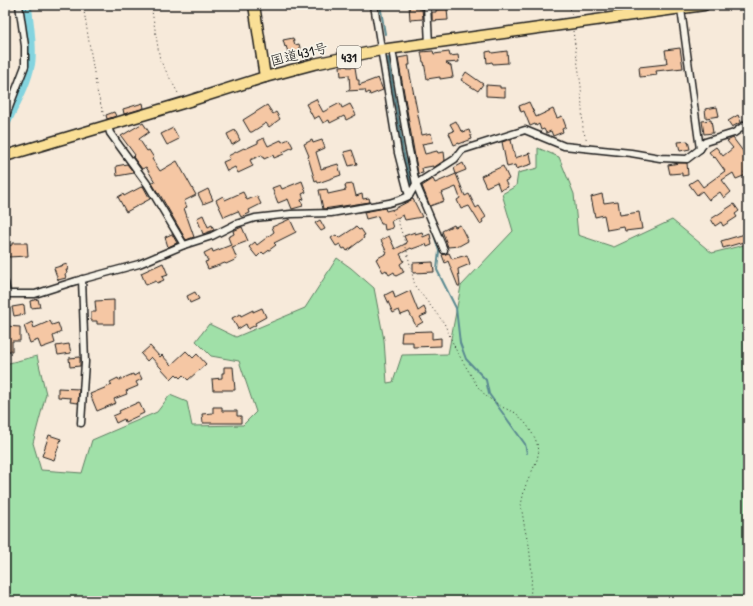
<svg xmlns="http://www.w3.org/2000/svg" width="753" height="606" font-family="'Patrick Hand','Klee One',sans-serif">
	<rect width="100%" height="100%" fill="#f7eada"/>
	<filter id="ink" filterUnits="userSpaceOnUse"><feTurbulence type="fractalNoise" baseFrequency=".025" numOctaves="2"/><feDisplacementMap in="SourceGraphic" scale="8" xChannelSelector="R" yChannelSelector="G"/><feConvolveMatrix kernelMatrix="1 2 1 2 8 2 1 2 1" color-interpolation-filters="sRGB"/></filter>
	<g filter="url(#ink)">
		<polygon fill="#a0e0a8" stroke="#5e7e62" points="538,148 559,157 574,194 578,235 614,247 672,220 712,253 748,244 748,601 5,601 5,364 37,356 46,394 33,443 41,470 82,473 92,440 157,412 170,395 187,402 192,426 243,425 256,412 239,361 211,356 196,341 209,324 236,337 305,308 337,258 351,268 374,288 384,340 387,383 393,382 402,355 448,354 461,286 513,231 502,194 516,186 518,173 538,168"/>
		<g fill="none" stroke-linecap="round" stroke-linejoin="round">
			<g stroke="#5a8a91" stroke-width="2">
				<polyline points="380,5 385,34"/>
				<polyline points="388,58 403,150 410,181 422,205"/>
				<polyline points="431,225 439,251 437,270 456,308 460,343 466,359 486,380 489,394 525,444 527,453"/>
			</g>
			<path stroke="#84d4df" stroke-width="12" d="M 5,122 C 14,103 25,85 29,64 C 32,45 27,24 26,5"/>
		</g>
		<g fill="#f5c7a4" stroke="#1c1c1c">
			<polygon points="409,5 419,5 419,9 422,9 423,19 410,20"/>
			<polygon points="447,9 448,20 432,21 432,12 436,12 436,10"/>
			<polygon points="293,38 295,45 299,44 302,55 290,58 286,46 285,47 283,40"/>
			<polygon points="680,48 683,68 656,71 657,75 640,77 639,67 666,64 667,63 665,50"/>
			<polygon points="433,51 434,54 449,52 450,56 458,55 459,62 446,63 451,66 453,77 440,79 440,77 427,79 424,62 423,62 421,52"/>
			<polygon points="491,51 492,53 507,51 508,63 493,64 492,62 487,63 486,52"/>
			<polygon points="409,56 410,65 408,65 422,135 431,133 433,142 422,144 425,154 437,151 438,153 444,152 445,160 433,168 433,166 422,168 423,173 418,174 398,58"/>
			<polygon points="340,66 347,66 347,67 355,67 357,80 359,80 359,85 378,78 383,90 370,95 369,92 366,94 365,90 346,91 350,89 349,75 341,76"/>
			<polygon points="466,72 483,84 478,91 461,80"/>
			<polygon points="486,85 500,86 500,88 505,88 505,97 486,96"/>
			<polygon points="316,99 323,112 340,103 342,108 350,104 356,115 346,120 344,116 330,123 329,120 323,123 319,116 314,119 306,104"/>
			<polygon points="529,102 536,117 553,109 557,118 562,116 566,127 562,129 563,132 553,136 551,131 546,133 544,129 541,130 539,124 536,126 535,124 530,126 524,111 521,112 519,106"/>
			<polygon points="143,103 144,108 124,114 123,109"/>
			<polygon points="267,105 273,114 276,112 280,119 269,127 266,123 252,132 250,132 243,120"/>
			<polygon points="717,107 719,116 706,118 705,109"/>
			<polygon points="114,112 116,116 107,119 106,115"/>
			<polygon points="738,115 741,122 732,127 728,121"/>
			<polygon points="711,120 713,133 704,134 702,121"/>
			<polygon points="456,121 461,131 462,130 463,132 469,130 472,139 459,144 459,143 454,145 449,133 454,131 450,124"/>
			<polygon points="143,123 149,132 139,139 147,151 149,150 154,158 152,159 160,171 177,161 196,195 184,201 187,207 184,208 194,237 186,240 159,193 158,193 152,183 155,182 146,167 142,169 133,157 135,155 121,136"/>
			<polygon points="173,128 179,139 167,145 161,134"/>
			<polygon points="235,130 240,140 232,145 227,134"/>
			<polygon points="264,138 268,146 281,140 282,142 289,139 293,147 283,152 284,154 274,158 273,155 264,159 262,155 250,160 253,166 238,173 235,167 227,171 223,162 230,159 228,156 244,148 245,149 258,143 258,141"/>
			<polygon points="733,138 748,158 748,169 744,172 746,175 736,179 733,173 722,180 731,192 724,198 720,192 709,200 702,191 697,195 689,184 697,179 703,187 725,171 715,157 714,158 709,152 716,147 723,156 733,148 727,141"/>
			<polygon points="312,140 313,143 322,140 325,148 316,152 321,169 338,164 341,175 318,183 317,180 315,181 308,157 309,156 304,144"/>
			<polygon points="508,140 511,140 515,158 530,153 532,164 516,169 515,165 507,167 502,142"/>
			<polygon points="688,141 690,149 680,151 678,142"/>
			<polygon points="352,150 357,164 349,166 344,152"/>
			<polygon points="463,163 466,170 456,174 454,168"/>
			<polygon points="679,163 687,163 688,175 682,176 682,173 670,174 668,165"/>
			<polygon points="127,164 134,173 117,176 116,166"/>
			<polygon points="503,166 509,179 505,181 508,187 500,190 497,182 486,187 481,176"/>
			<polygon points="456,174 465,196 469,194 476,208 479,206 486,217 482,220 483,222 480,224 469,206 461,209 457,200 460,198 456,187 441,193 444,201 430,206 422,186 433,179 435,183"/>
			<polygon points="302,181 306,192 302,194 304,199 301,200 303,206 292,209 288,199 278,203 272,188 280,185 282,189"/>
			<polygon points="353,184 356,196 362,194 363,199 369,198 370,202 323,209 319,190 327,189 328,194 346,190 345,185"/>
			<polygon points="143,186 150,199 126,212 118,197 123,194 124,196"/>
			<polygon points="208,189 213,200 203,204 198,194"/>
			<polygon points="243,192 247,200 257,196 261,204 249,210 250,213 241,217 238,211 224,217 216,200 223,196 225,200"/>
			<polygon points="602,194 604,203 618,201 620,215 639,212 642,229 625,231 624,227 607,230 604,215 595,217 591,197"/>
			<polygon points="413,199 422,217 405,220 403,215 391,221 393,228 385,230 384,224 381,224 378,216 366,219 364,212 385,208 386,211 394,209"/>
			<polygon points="734,204 739,211 735,214 737,217 723,226 721,222 715,226 711,219"/>
			<polygon points="203,215 208,227 212,225 214,230 203,234 197,218"/>
			<polygon points="290,219 296,232 274,243 276,245 264,254 262,252 257,257 249,247 255,242 257,245 274,232 272,227"/>
			<polygon points="320,220 325,229 321,231 315,223"/>
			<polygon points="454,225 455,227 460,225 468,241 459,246 448,247 442,231"/>
			<polygon points="242,227 248,241 232,247 237,259 226,264 225,263 208,269 205,262 208,261 204,253 212,249 213,252 231,245 228,237 234,234 233,231"/>
			<polygon points="356,227 359,230 361,229 365,235 363,236 364,238 347,251 345,248 343,249 340,244 336,246 331,238 336,235 339,238"/>
			<polygon points="415,232 415,234 422,232 423,237 430,234 432,245 427,247 426,244 412,249 411,248 400,254 404,261 400,264 404,272 396,276 394,272 389,275 386,270 383,272 376,259 387,253 381,240 389,236 395,249 407,243 404,236"/>
			<polygon points="172,234 177,243 168,247 165,237"/>
			<polygon points="745,234 747,241 723,248 721,241"/>
			<polygon points="12,243 27,243 28,256 8,257 7,246 12,245"/>
			<polygon points="449,253 452,259 467,255 470,264 458,269 460,286 458,286 448,261 445,263 442,255"/>
			<polygon points="433,262 434,272 413,273 413,263"/>
			<polygon points="163,263 168,275 162,277 164,280 157,283 156,281 146,285 141,273"/>
			<polygon points="67,264 68,270 66,270 67,273 65,274 66,278 58,280 54,268"/>
			<polygon points="393,291 395,298 410,291 418,311 424,307 427,314 420,317 423,322 416,326 409,312 401,315 399,310 393,313 385,295"/>
			<polygon points="195,292 199,299 190,303 187,296"/>
			<polygon points="38,299 40,307 31,308 30,301"/>
			<polygon points="114,300 114,324 97,324 97,321 91,321 91,312 96,312 95,301"/>
			<polygon points="24,305 25,314 14,316 12,307"/>
			<polygon points="262,308 266,317 255,323 256,325 248,329 246,324 238,329 232,318 240,314 241,316 253,310 253,312"/>
			<polygon points="50,321 52,325 58,323 61,332 53,336 55,343 41,348 38,340 30,343 24,326 32,322 34,328"/>
			<polygon points="5,326 20,327 20,341 12,341 12,351 5,351"/>
			<polygon points="432,331 432,339 441,338 441,346 413,347 413,342 401,342 402,332"/>
			<polygon points="69,344 71,353 58,355 56,346"/>
			<polygon points="150,346 160,357 162,355 171,365 186,351 193,358 197,354 206,364 188,380 183,375 180,378 176,374 171,379 151,357 147,361 141,354"/>
			<polygon points="80,357 80,366 70,367 69,358"/>
			<polygon points="224,367 233,367 235,390 213,390 212,379 222,378 222,373 224,373"/>
			<polygon points="139,373 142,379 136,382 138,386 126,391 127,394 114,399 116,403 97,411 90,394 112,385 110,382 118,378 119,380 133,374 134,376"/>
			<polygon points="58,388 79,389 78,403 70,402 71,398 58,397"/>
			<polygon points="139,402 144,413 125,422 124,419 116,423 113,416 120,413 119,411"/>
			<polygon points="213,407 222,407 222,411 237,411 237,416 241,416 241,423 203,423 202,414 213,413"/>
			<polygon points="49,435 61,439 54,460 42,456"/>
		</g>
		<g fill="none" stroke-linecap="round" stroke-linejoin="round">
			<g stroke="#1c1c1c" stroke-width="9">
				<g id="minor">
					<polyline points="374,5 398,153 409,196"/>
					<polyline points="427,5 429,44"/>
					<polyline points="681,9 700,149"/>
					<polyline points="392,49 408,145 416,184 444,250"/>
					<polyline points="5,118 25,66 25,46 19,5"/>
					<polyline points="108,126 110,133 148,185 184,245"/>
					<polyline points="5,283 7,294"/>
					<polyline points="5,296 7,294 35,294 76,281 139,264 184,245 212,236 236,224 255,218 291,214 331,213 389,203 402,199 409,196 416,184 455,159 462,150 525,130 564,146 631,153 660,158 687,159 700,149 705,142 734,133 748,123"/>
					<polyline points="81,423 85,362 82,279"/>
				</g>
			</g>
			<g stroke="#1c1c1c" stroke-width="13">
				<g id="trunk">
					<polyline points="254,5 265,77"/>
					<polyline points="5,156 183,103 265,77 314,64 381,50 704,5"/>
				</g>
			</g>
			<g stroke="#1c1c1c" stroke-width="1" stroke-dasharray="1 3" stroke-linecap="butt">
				<polyline points="83,5 97,91 104,116"/>
				<polyline points="151,5 160,60 179,95"/>
				<polyline points="570,5 571,14"/>
				<polyline points="26,9 49,5"/>
				<polyline points="5,12 13,11"/>
				<polyline points="573,31 581,86 583,130 587,141"/>
				<polyline points="392,210 398,221 405,243 415,286 444,323 456,350 478,387 487,397 504,408 516,413 527,425 535,438 539,450 537,460 525,487 521,505 525,530 529,545 532,574 530,601"/>
			</g>
			<use href="#minor" stroke="#f7f3e8" stroke-width="6"/>
			<use href="#trunk" stroke="#fadf96" stroke-width="10"/>
		</g>
	</g>
	<g text-anchor="middle" stroke-width="3.5" stroke-linejoin="round" paint-order="stroke">
		<rect fill="#f7f3e8" stroke="#5e5c59" stroke-width="1" x="337" y="46" width="24" height="22" rx="3"/>
		<g font-size="13" font-weight="bold" fill="#1c1c1c">
			<text x="349" y="62">431</text>
		</g>
		<g font-size="14" fill="#1c1c1c" stroke="#f7f3e8">
			<text transform="translate(299 54) rotate(-14)" y="5">国道431号</text>
		</g>
	</g>
	<rect width="753" height="606" fill="none" stroke="#f7f3e8" stroke-width="20"/>
	<rect x="10" y="10" width="733" height="586" fill="none" stroke="#1c1c1c" stroke-width="1.5" filter="url(#ink)"/>
</svg>
